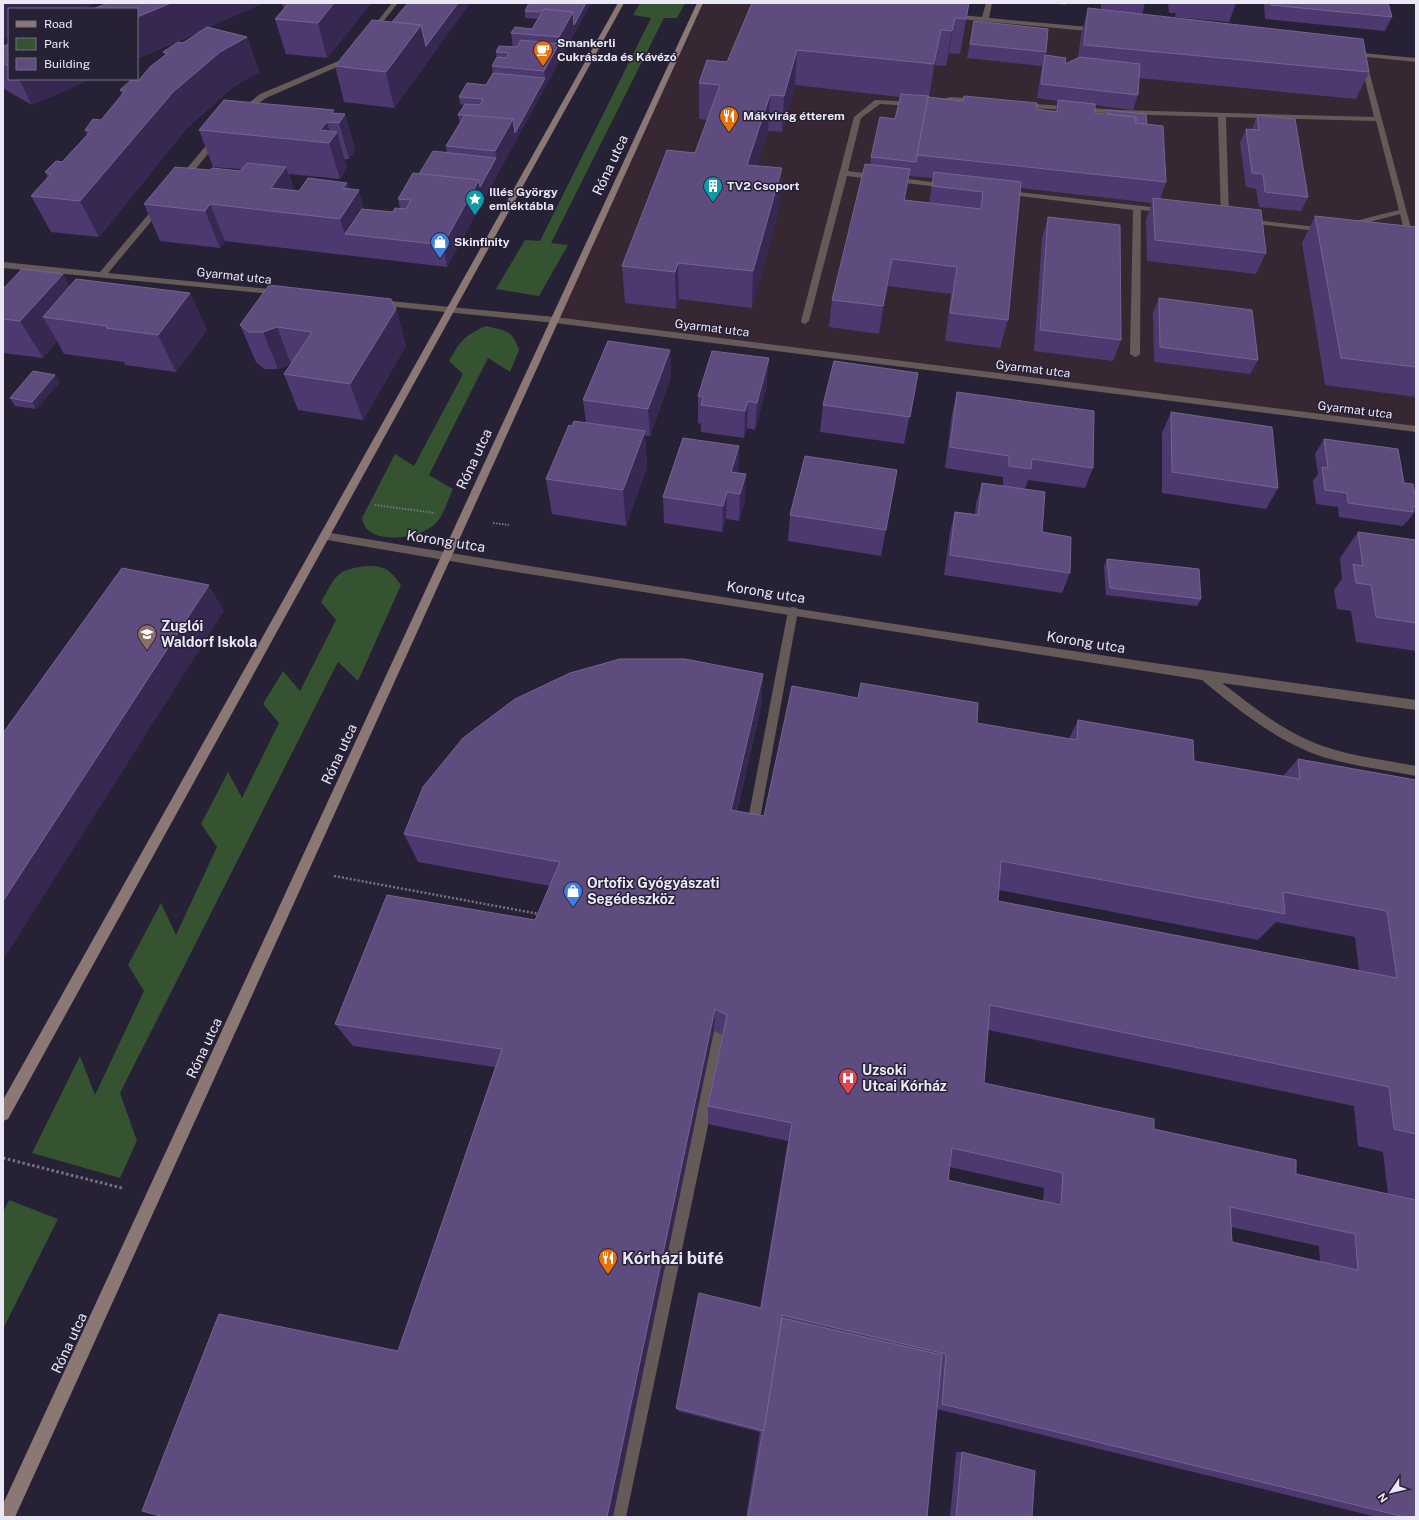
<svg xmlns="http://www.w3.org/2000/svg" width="1419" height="1520" viewBox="0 0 1419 1520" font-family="'Public Sans',sans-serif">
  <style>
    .commercial { fill: #362732 }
    .green { fill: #355231 }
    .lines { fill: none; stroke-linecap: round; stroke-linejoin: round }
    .path-far2 { stroke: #777384; stroke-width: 2; stroke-dasharray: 1.5 1.5; stroke-linecap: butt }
    .path-far1 { stroke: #777384; stroke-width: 2.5; stroke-dasharray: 2 2; stroke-linecap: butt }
    .path { stroke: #777384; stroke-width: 3; stroke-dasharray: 2.5 2.5; stroke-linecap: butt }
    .lane { fill: #665a58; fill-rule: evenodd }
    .street { fill: #665a58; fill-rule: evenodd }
    .secondary { fill: #8b7774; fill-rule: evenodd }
    .wall { fill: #4d3970; fill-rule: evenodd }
    .shaded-wall { fill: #372852 }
    .building { fill: #5e4c7e; stroke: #746491; fill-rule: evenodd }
    .labels { text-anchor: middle; stroke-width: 3; stroke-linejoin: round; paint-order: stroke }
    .far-poi-label { font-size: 12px; font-weight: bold; fill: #ebe8f5; stroke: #272135; text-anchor: start }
    .far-street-label { font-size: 12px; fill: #ebe8f5; stroke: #272135 }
    .street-label { font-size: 14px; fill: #ebe8f5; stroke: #272135 }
    .poi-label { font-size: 14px; font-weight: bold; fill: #ebe8f5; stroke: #272135; text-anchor: start }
    .near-poi-label { font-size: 17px; font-weight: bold; fill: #ebe8f5; stroke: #272135; text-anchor: start }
  </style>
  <rect width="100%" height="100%" fill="#272135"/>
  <path class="commercial" d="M700,3H816L1416,60V429L555,320Z"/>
  <g class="green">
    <path d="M640,3H685L677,18H664L551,243L568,245L539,296L496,289L525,240L540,241L651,18L633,15Z"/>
    <path d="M486,326C505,331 512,329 519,350L510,372L488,358L429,475L453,489C448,499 444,515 436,523C423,537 384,543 369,531C365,528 363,523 362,518L395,454L414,466L463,374L449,361C461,340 464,336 486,326Z"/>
    <path d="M366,566C385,565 390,570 401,585L358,681L338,662L120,1093L137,1141L120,1178L32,1153L80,1056L95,1095L144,991L128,965L161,903L176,935L217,847L201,824L228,772L242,798L279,723L263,704L283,671L300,691L336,620L321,602C336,577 334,570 366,566Z"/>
    <path d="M9,1200L58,1219L3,1329V1212Z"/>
  </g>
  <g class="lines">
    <g class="path-far2">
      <path d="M375,505L435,513"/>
      <path d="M493,523L509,525"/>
    </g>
    <path class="path-far1" d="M334,876L539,914"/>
    <path class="path" d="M3,1158L122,1188"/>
    <g class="lane">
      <path d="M1363,58L1366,60L1414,239H1416V243H1408L1407,241L1400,214L1350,227L1346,225L1347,223L1399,210L1376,121L1226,117L1229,218L1225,220L1221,218L1218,117L1119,114L1021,107L1017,105L1021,103L1119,110L1374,117L1360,60Z"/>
      <path d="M950,97L979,99L983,101L979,103L950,101L934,106L930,104Z"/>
      <path d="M875,100L914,102L918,104L914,106L880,104L861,118L848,171L947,184L951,186L947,188L847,176L809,321L805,324L802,323L801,321L854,117Z"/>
      <path d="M1000,190L1169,209L1170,211L1166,213L1141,210L1140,354L1138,356L1135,357L1130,354L1133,210L1003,194H1000Z"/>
      <path d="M1245,219L1325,228L1329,230L1325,232L1248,223L1244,221Z"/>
      <path d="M793,607L797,608L798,611L758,830L756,834L752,835L748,834L746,830L788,611L789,608Z"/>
      <path d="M722,1011L727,1013L729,1018L724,1049L626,1517H608L710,1049L715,1018L717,1013Z"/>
    </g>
    <g class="street">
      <path d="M392,3H398L373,34H369V32Z"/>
      <path d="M986,3H992L989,18L1099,28L1102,30L1099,32L950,18L947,16L950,14L982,17Z"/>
      <path d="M1350,52L1416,58V62L1348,55L1347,54Z"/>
      <path d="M348,57L351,59L350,60L337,67L266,98L243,115H240L236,113L260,94Z"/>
      <path d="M214,136H217L221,138L184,183H178V179Z"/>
      <path d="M157,204H160L164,206L108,273L279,290L283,293L282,295L3,268V262L100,272Z"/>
      <path d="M379,300L555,317L1416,426V432L555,323L376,305L375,303L376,301Z"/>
      <path d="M325,532C688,593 1052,650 1416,700V710L1222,683C1254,707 1287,735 1326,747C1355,757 1386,760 1416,766V776C1385,770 1353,766 1323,757C1278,742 1238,710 1202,680L503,570L321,539L320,536L321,533Z"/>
    </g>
    <g class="secondary">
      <path d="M618,3H624L8,1119L3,1121V1100Z"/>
      <path d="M697,3H703L15,1517H3V1504Z"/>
    </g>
  </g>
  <g class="wall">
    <path d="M263,3L209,27L247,37L259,72L233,87L187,128L99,237L51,232L31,196L48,178L45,172L62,162L87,135L85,130L101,120L122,94L120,90L138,81L165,55L163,52L183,43L201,31L137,59V9Z"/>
    <path d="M282,3H371L327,58L286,54L275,19L284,9Z"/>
    <path d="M408,3H470L394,108L344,102L335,66L392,22Z"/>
    <path d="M529,3H591L447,267L225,241L220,248L160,241L144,204L210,170L240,171L241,169L213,167L199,130L335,113L345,114L355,150L349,159H344L347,168L340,179L289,174L294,191H299L347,183L349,189L364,209L393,212L400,209L398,199L419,174L447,153L446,146L460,122L458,115L464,105L460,104L459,97L486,85L493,73L492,66L497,58L496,52L513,47L511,33L532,29L538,19L525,18V11Z"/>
    <path d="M969,3L960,54L949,53L946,66L935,65L929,97L1055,111L1058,101L1037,98L1042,66L967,58L974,21L1046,52L1045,56L1065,64L1078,58L1081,35L1088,8L1101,10V3H1100H1145L1142,15L1369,72L1356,99L1139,78L1138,95L1133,110L1095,105V113L1107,114L1108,110L1147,124L1166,182L1160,199L1266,253L1256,274L1147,261L1146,220L1152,203L1020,188L1008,320L1000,348L945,341L951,294L888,286L879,334L829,327L832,300L870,164L871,157L895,119L900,97L795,85L782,132L768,131L757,166L780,205L752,308L679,299L676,309L625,303L622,266L695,153L707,120L699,119V83L727,62ZM909,176L933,178L929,203L905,200Z"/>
    <path d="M1049,3H1066V5Z"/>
    <path d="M1168,3H1236L1229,22L1175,17L1176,13H1169Z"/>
    <path d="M1264,3H1388L1392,17L1385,31L1265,19Z"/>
    <path d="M9,44V79H91L32,105L4,89L3,88V46Z"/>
    <path d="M1257,115L1308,197L1301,211L1259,207L1256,189L1246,187L1240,143L1246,129H1252Z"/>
    <path d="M1315,216L1416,227V397L1325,385L1302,243Z"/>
    <path d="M1048,217L1121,340L1113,361L1034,351L1042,238Z"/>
    <path d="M63,274L69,287L190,293L207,330L176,372L125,365L124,362L64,354L57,341L43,358L3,353V287H5Z"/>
    <path d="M1159,298L1258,360L1250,374L1154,362L1153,313Z"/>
    <path d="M396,309L406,346L363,420L298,410L284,374L291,364L278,369H264L256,362L240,325Z"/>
    <path d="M670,350L671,377L650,436H645L647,467L626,526L552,514L546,479L572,426L586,423L583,400Z"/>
    <path d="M918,373L904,444L820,432L823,405Z"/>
    <path d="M60,382L36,409L15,406L10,398Z"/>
    <path d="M767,385L755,430L747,428L744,438L701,432V424L698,423V396Z"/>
    <path d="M957,392L1093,468L1085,488L1028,480L1025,489L1042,532L1070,573L1062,593L944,575L950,532L955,512L975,514L976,504L982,483L1003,486V477L945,468L952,414Z"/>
    <path d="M1171,412L1278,488L1266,509L1162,493V433Z"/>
    <path d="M1324,439L1404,483L1416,500V510L1407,522H1406L1403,526L1339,517L1338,507L1316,504L1313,481L1318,474L1315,454Z"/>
    <path d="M739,446L738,473L745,500L739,521L726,519L722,532L664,523L663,497Z"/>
    <path d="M897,470L881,556L788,541L790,515Z"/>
    <path d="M1358,532L1416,540V651L1356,642L1351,611L1337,609L1334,590L1342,579L1340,558Z"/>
    <path d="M1107,559L1201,599L1197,606L1106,595L1104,566Z"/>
    <path d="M763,674L761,706L737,811L764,816L858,698L861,683L977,723L1069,739L1078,720L1194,761L1283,776L1298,759L1416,780V1517H1377L937,1409L927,1517H746L760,1432L678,1411L676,1408L760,1308L788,1141L708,1124V1106L722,1035L714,1031L398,1351L495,1067L353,1046L335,1024L535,920L550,886L418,862L404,834ZM999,890L1258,940L1276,922L1355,937L1359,971L998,901ZM988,1030L1354,1106L1358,1146L1383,1152L1388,1194L1296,1174L1154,1129L984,1083ZM950,1167L1044,1188L1043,1201L948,1180ZM1231,1227L1319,1246L1320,1262L1232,1242Z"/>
    <path d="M956,1452H962L1032,1517H950Z"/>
  </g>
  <g class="shaded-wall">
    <path d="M3,3H97L82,9H9V38L3,40Z"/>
    <path d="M171,3H263L137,59V17Z"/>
    <path d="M334,3H371L327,58L318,23Z"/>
    <path d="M458,3H470L394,108L386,72L421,25Z"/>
    <path d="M586,3H591L499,172L495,151L513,119L545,78L544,71L559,44V37L573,12Z"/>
    <path d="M955,18L949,53L946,66L952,31Z"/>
    <path d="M941,30L929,100L934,64Z"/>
    <path d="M247,37L259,72L233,87L187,128L99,237L80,201L173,92L220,52Z"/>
    <path d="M797,50L795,85L782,132L784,96Z"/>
    <path d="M19,79H91L32,105Z"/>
    <path d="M770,95L768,131L746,202L747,165Z"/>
    <path d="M345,114L355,150L349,159L339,123Z"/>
    <path d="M327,122L332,139L337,132L347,168L340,179L329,143L320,130Z"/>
    <path d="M496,158L499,172L447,267L443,245L479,180Z"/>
    <path d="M286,167L298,203L271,188Z"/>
    <path d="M782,168L780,205L752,308L753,271Z"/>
    <path d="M910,169L906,196L900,227L904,200Z"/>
    <path d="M347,183L352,200L359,190L369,227L345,234L340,219L343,188Z"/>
    <path d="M210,204L225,241L220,248L205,211Z"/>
    <path d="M892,259L888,286L879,334L883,306Z"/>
    <path d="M678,263L679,299L676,309L675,272Z"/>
    <path d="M63,274L83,311L43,317L57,341L43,358L20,321Z"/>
    <path d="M190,293L207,330L176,372L158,335Z"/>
    <path d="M396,309L406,346L363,420L350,384Z"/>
    <path d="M277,327L291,364L278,369L263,332Z"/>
    <path d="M670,350L671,377L650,436L648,409Z"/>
    <path d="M769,358L767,385L755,430L757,403Z"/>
    <path d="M55,375L60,382L36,409L32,402Z"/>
    <path d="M748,401L747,428L744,438L745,411Z"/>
    <path d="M645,431L647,467L626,526L623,490Z"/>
    <path d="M739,446L738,473L731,472Z"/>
    <path d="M746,474L745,500L739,521L740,494Z"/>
    <path d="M727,492L726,519L722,532L723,506Z"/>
    <path d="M209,585L224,611L3,960V901Z"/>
    <path d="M763,674L761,706L730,839L731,810Z"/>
    <path d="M715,1009L714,1031L613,1517H607Z"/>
  </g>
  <g class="building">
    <path d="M108,3H171L137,17V9H93Z"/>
    <path d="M285,3H334L318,23L275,19L289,3Z"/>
    <path d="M408,3H458L426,46L421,25L392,22Z"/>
    <path d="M529,3H586L574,25L573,12L544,9L543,10H542L540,12L525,11Z"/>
    <path d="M752,3H969L966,19L955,18L952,31L941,30L934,64L797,50L784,96L770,95L747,165L782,168L753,271L678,263L675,272L622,266L667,150L695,153L720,85L699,83L707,60L727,62Z"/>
    <path d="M1271,3H1388L1392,17L1271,5Z"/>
    <path d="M1088,8L1363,39L1369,72L1084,45Z"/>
    <path d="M544,9L573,12L559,37L511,33L515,27L532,29Z"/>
    <path d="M372,20L421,25L386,72L335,66Z"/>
    <path d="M974,21L1048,29L1046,52L970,44Z"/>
    <path d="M207,27L247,37L220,52L173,92L80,201L31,196L51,174L45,172L56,161L62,162L91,131L85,130L93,119L101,120L125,91L120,90L131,80L138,81L151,66L168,53L163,52L178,42L183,43Z"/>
    <path d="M521,40L559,44L544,71L492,66L497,57L506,58L509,53L496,52L499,46L517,47Z"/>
    <path d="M9,44V66L3,63V46Z"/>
    <path d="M1045,55L1066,58L1065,64L1080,57L1140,64L1138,95L1041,84Z"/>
    <path d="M493,73L545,78L515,133L513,119L465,115H458L465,104L480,105L483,99L459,97L467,83L486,85Z"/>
    <path d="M901,94L929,96L916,162L871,157L880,117L895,119Z"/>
    <path d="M964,96L1037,103L1036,109L1057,112L1058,100L1095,104V113L1136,117V123L1163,126L1166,182L917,155L928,97L963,101Z"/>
    <path d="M224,100L334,110L332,113L345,114L339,123L327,122L320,130L337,132L329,143L199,130Z"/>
    <path d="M1108,110L1146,114L1147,124L1136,123V117L1108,114Z"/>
    <path d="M465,115L513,119L495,151L446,146Z"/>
    <path d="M1257,115L1295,119L1308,197L1265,192L1263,174L1252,173L1246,129L1259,130Z"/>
    <path d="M433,151L496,158L480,187L479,180L419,174Z"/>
    <path d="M247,163L286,167L271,188L299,191L308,178L347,183L343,188L359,190L340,219L210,204L205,211L144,204L175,167L210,170L212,168L240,171Z"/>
    <path d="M865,164L910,169L904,200L981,209L983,192L932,186L934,172L1021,182L1008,320L950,313L957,267L892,259L883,306L832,300Z"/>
    <path d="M413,173L479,180L443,245L345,234L362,209L393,212L395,208L406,209L411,200L398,199Z"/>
    <path d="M1153,198L1261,210L1266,253L1155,240Z"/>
    <path d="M1315,216L1416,227V367L1341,358Z"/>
    <path d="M1048,217L1120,225L1121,340L1040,330Z"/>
    <path d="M22,269L63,274L20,321L3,319V289Z"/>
    <path d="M76,279L190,293L158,335L106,328L107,326L43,317Z"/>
    <path d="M269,285L391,299L396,309L350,384L284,374L312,332L277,327L263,332H249L240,325Z"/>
    <path d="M1159,298L1252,310L1258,360L1160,347Z"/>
    <path d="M608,341L670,350L648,409L583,400Z"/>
    <path d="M712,351L769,358L757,403L748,401L745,411L701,405L703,397L698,396Z"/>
    <path d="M834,361L918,373L910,417L823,405Z"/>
    <path d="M33,371L55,375L32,402L10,398Z"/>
    <path d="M957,392L1094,411L1093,468L1032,459L1031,469L1009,466V456L950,447Z"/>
    <path d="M1171,412L1272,427L1278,488L1172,472Z"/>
    <path d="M574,421L645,431L623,490L546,479L569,425L572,426Z"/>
    <path d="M683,438L739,446L731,472L746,474L740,494L727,492L723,506L663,497Z"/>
    <path d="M1324,439L1398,449L1404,483L1413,484L1416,500V507H1412L1413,512L1348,503L1347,493L1325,490L1322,467L1328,468Z"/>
    <path d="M805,456L897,470L886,530L790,515Z"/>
    <path d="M982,483L1045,492L1042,532L1071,537L1070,573L950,555L955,512L978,515Z"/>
    <path d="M1358,532L1416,540V623L1376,617L1371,585L1356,583L1353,564L1363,566Z"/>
    <path d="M1107,559L1199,569L1201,599L1110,588Z"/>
    <path d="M122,568L209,585L3,901V733Z"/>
    <path d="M620,659H685L763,674L731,810L764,816L792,686L858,698L861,683L978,703L977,723L1077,740L1078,720L1193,740L1194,761L1300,779L1298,759L1416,780V1134L1394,1129L1389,1087L990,1005L984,1083L1154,1119V1129L1296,1160V1174L1416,1200V1517H1405L942,1404L946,1354L782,1315L764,1431L676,1408L699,1293L761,1308L792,1123L708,1106L727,1015L715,1009L607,1517H164L142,1511L219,1314L398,1351L502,1049L335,1024L387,895L535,920L560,862L404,834L423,787L463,738L515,699L570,673ZM1001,861L1285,914L1283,892L1387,911L1397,978L998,901ZM952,1148L1063,1173L1061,1205L948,1180ZM1230,1207L1355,1234L1358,1270L1232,1242Z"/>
    <path d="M782,1318L942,1355L927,1517H748L763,1430L764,1431Z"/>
    <path d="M962,1452L1035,1471L1032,1517H956Z"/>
  </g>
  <defs>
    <symbol id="cafe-pin" viewBox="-11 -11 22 30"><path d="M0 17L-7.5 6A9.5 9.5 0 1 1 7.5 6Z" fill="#e8710a" stroke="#272135"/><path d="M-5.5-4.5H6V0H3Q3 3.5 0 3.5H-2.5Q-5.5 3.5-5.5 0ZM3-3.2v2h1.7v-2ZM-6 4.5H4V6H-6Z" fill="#fff"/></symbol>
    <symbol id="restaurant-pin" viewBox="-11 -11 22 30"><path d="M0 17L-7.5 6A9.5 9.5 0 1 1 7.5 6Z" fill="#e8710a" stroke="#272135"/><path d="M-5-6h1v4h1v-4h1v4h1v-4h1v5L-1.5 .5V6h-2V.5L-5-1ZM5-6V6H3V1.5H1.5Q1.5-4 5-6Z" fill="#fff"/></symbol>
    <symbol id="building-pin" viewBox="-11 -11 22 30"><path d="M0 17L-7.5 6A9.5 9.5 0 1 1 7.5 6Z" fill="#0f9aa8" stroke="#272135"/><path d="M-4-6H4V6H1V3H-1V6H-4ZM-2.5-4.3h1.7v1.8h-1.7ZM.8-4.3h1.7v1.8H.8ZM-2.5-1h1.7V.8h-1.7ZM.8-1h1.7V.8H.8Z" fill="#fff"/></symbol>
    <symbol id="sight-pin" viewBox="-11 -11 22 30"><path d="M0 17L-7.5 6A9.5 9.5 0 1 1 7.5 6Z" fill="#0f9aa8" stroke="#272135"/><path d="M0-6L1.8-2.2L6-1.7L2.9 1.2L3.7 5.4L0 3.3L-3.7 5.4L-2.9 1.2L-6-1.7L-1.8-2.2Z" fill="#fff"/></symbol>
    <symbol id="shop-pin" viewBox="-11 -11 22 30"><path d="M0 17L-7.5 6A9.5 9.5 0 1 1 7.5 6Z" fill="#3f7fe0" stroke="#272135"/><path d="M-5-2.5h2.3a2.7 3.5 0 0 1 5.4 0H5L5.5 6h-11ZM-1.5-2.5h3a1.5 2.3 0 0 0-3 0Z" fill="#fff"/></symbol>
    <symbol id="school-pin" viewBox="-11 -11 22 30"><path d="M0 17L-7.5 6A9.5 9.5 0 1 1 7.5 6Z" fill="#8d6e63" stroke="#272135"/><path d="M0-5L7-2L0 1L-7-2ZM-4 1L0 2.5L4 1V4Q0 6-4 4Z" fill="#fff"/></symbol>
    <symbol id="hospital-pin" viewBox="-11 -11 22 30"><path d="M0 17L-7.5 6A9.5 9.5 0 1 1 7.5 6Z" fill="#e0444e" stroke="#272135"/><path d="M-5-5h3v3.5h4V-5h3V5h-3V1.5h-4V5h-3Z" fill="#fff"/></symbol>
  </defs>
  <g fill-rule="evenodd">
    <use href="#cafe-pin" x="532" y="39" width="22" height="30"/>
    <use href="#restaurant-pin" x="718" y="105" width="22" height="30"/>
    <use href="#building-pin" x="702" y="175" width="22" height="30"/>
    <use href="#sight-pin" x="464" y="188" width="22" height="30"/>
    <use href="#shop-pin" x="429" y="231" width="22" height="30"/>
    <use href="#school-pin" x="136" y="623" width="22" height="30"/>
    <use href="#shop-pin" x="562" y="880" width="22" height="30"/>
    <use href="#hospital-pin" x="837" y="1067" width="22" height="30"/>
    <use href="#restaurant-pin" x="597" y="1247" width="22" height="30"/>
  </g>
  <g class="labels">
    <g class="far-poi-label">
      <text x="557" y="47">Smankerli<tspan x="557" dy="14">Cukrászda és Kávézó</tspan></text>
      <text x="743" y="120">Mákvirág étterem</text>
      <text x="727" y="190">TV2 Csoport</text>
      <text x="489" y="196">Illés György<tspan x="489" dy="14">emléktábla</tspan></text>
      <text x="454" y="246">Skinfinity</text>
    </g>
    <g class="far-street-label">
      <text transform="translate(234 276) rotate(6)" y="4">Gyarmat utca</text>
      <text transform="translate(712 328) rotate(7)" y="4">Gyarmat utca</text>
      <text transform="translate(1033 369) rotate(7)" y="4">Gyarmat utca</text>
      <text transform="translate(1355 410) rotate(7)" y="4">Gyarmat utca</text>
    </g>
    <g class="street-label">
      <text transform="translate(610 165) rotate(-65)" y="5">Róna utca</text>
      <text transform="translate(474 459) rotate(-65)" y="5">Róna utca</text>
      <text transform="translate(446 541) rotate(9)" y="5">Korong utca</text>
      <text transform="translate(766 592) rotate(9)" y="5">Korong utca</text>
      <text transform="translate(1086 642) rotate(9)" y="5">Korong utca</text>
      <text transform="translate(339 754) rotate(-65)" y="5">Róna utca</text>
      <text transform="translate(204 1048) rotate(-65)" y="5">Róna utca</text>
      <text transform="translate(69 1343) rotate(-65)" y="5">Róna utca</text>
    </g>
    <g class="poi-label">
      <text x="161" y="631">Zuglói<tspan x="161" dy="16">Waldorf Iskola</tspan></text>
      <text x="587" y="888">Ortofix Gyógyászati<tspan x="587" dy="16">Segédeszköz</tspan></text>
      <text x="862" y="1075">Uzsoki<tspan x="862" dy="16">Utcai Kórház</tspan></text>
    </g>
    <g class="near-poi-label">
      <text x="622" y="1264">Kórházi büfé</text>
    </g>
  </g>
  <rect width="1419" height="1520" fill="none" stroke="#ebe8f5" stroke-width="8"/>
  <rect x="8" y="8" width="130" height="72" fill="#272135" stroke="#757182"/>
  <rect x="16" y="21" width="20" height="6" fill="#8b7774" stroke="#757182"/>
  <text x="44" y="28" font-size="12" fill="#ebe8f5">Road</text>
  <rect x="16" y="38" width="20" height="12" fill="#355231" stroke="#757182"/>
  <text x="44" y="48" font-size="12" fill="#ebe8f5">Park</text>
  <rect x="16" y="58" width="20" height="12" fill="#5e4c7e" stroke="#757182"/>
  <text x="44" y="68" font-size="12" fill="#ebe8f5">Building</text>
  <g transform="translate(1391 1492) rotate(235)" stroke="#272135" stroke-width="3" paint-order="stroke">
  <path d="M0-3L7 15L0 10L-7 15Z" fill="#ebe8f5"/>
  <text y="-6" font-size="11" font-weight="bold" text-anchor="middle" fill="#ebe8f5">N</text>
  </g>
</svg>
